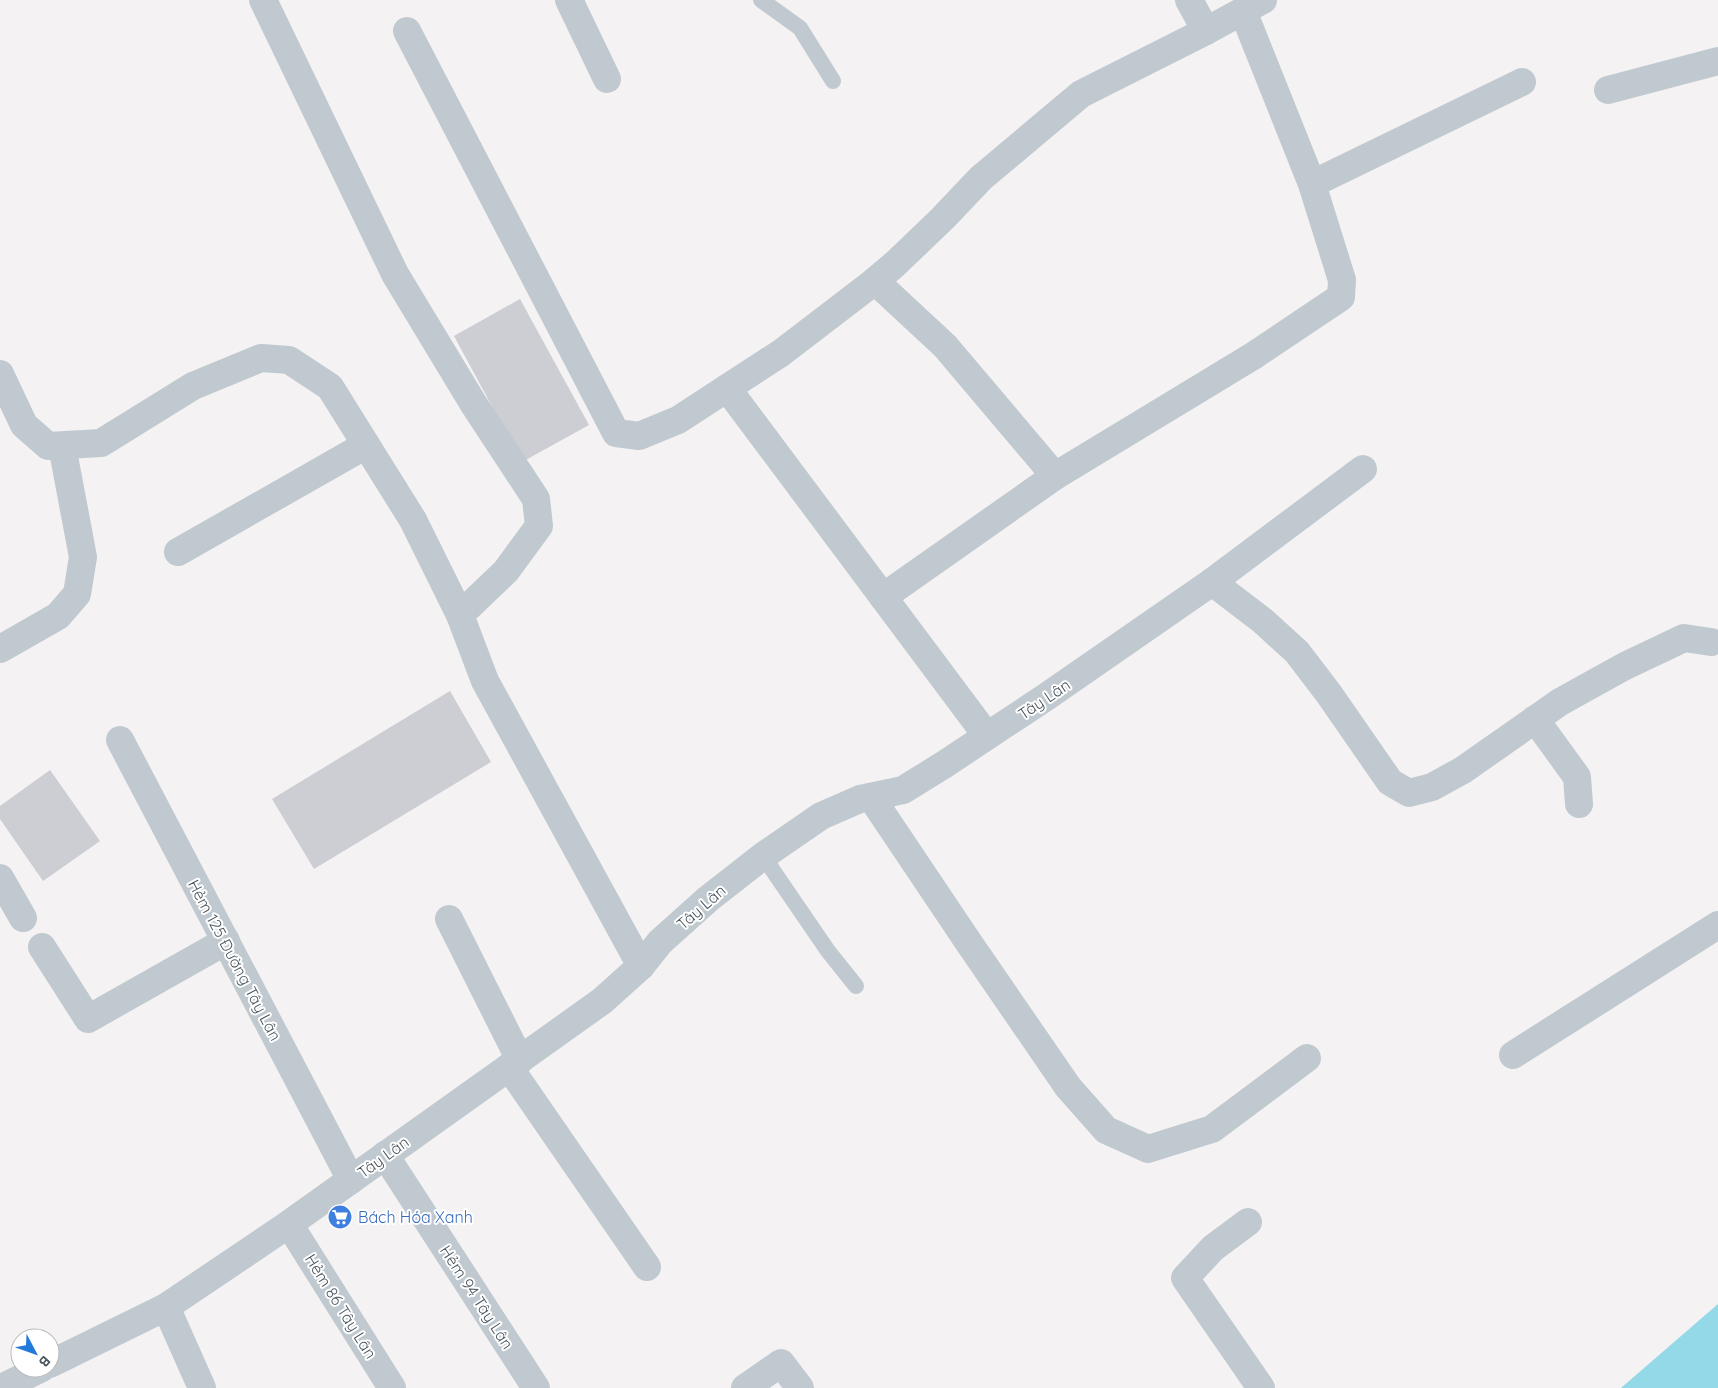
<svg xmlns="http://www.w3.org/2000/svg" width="1718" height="1388" viewBox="0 0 1718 1388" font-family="Quicksand,sans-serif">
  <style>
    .water { fill: #93d9e8 }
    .building { fill: #ccced3 }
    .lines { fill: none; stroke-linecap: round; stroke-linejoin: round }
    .lane { stroke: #c0c9cf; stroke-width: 16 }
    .street { stroke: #c0c9cf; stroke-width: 28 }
    .labels { text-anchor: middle; stroke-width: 4; stroke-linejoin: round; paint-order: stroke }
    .street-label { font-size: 16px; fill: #4a555e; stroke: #fff }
    .shop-label { font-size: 16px; fill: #366cbe; stroke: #fff; text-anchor: start }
  </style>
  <rect width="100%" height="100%" fill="#f4f2f2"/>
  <path class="water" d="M1718,1304V1388H1621Z"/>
  <g class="building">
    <path d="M520,299L589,425L522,462L454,336Z"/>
    <path d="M450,691L491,762L314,869L272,799Z"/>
    <path d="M50,770L100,841L43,881L0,819V806Z"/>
  </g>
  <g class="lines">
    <g class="lane">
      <path d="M761,0L800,28L833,81"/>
      <path d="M763,856L828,951L856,986"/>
    </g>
    <g class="street">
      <path d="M263,0L395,274L473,403L536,499L539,526L506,571L460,615L485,681L641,966"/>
      <path d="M569,0L607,79"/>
      <path d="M1189,0L1206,31"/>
      <path d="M407,31L616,433L639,436L678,420L781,353L875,281L945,346L1055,476L1253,356L1341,297L1342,280L1312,184L1243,11"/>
      <path d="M1608,90L1718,61"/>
      <path d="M1312,184L1522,82"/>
      <path d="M875,281L895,264L943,218L981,178L1081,94L1206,31L1263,0"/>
      <path d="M0,374L24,425L48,446L101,443L193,386L261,358L289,360L330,387L413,520L460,615"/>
      <path d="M727,388L987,736"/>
      <path d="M178,552L366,445"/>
      <path d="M1212,582L1263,621L1297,652L1329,694L1390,782L1409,793L1432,787L1463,770L1560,702L1625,666L1684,638L1711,642"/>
      <path d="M883,597L1055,476"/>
      <path d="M0,649L58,616L77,594L83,557L62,446"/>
      <path d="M1535,719L1577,777L1579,804"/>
      <path d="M120,740L351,1180"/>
      <path d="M871,797L969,943L1068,1087L1106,1130L1148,1149L1212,1129L1307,1058"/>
      <path d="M0,878L23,918"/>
      <path d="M449,919L520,1060"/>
      <path d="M42,947L88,1019L226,941"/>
      <path d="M1513,1055L1718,925"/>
      <path d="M509,1067L647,1267"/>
      <path d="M385,1155L536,1388"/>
      <path d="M1248,1222L1213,1248L1185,1278L1261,1388"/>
      <path d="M289,1224L392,1388"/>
      <path d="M166,1307L202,1388"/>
      <path d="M50,1364L166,1307L289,1224L602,1001L641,966L660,942L708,899L763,856L821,816L860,799L903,790L945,764L1046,697L1212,582L1363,469"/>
      <path d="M1,1388L42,1368"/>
      <path d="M745,1388L781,1363L800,1388"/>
    </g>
  </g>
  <defs>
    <symbol id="supermarket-disc" viewBox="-11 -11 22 22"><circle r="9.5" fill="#3f7fe0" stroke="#fff"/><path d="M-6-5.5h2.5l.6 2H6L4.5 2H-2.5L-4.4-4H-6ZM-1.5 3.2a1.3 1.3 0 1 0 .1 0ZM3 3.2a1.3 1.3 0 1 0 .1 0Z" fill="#fff"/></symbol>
  </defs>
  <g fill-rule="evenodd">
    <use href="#supermarket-disc" x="326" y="1203" width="28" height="28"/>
  </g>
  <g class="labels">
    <g class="street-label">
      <text transform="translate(1044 699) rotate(-34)" y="6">Tây Lân</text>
      <text transform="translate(701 907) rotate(-41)" y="6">Tây Lân</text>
      <text transform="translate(235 960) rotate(62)" y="6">Hẻm 125 Đường Tây Lân</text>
      <text transform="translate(383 1157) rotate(-36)" y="6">Tây Lân</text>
      <text transform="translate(477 1297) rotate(57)" y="6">Hẻm 94 Tây Lân</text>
      <text transform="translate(341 1306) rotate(58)" y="6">Hẻm 86 Tây Lân</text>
    </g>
    <g class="shop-label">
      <text x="358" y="1223">Bách Hóa Xanh</text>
    </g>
  </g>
  <g transform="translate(35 1353) rotate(131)"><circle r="24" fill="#ffffff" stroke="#b7bbbf"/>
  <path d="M0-4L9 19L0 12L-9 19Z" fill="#2379dc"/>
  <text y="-8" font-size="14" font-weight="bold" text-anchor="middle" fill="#4a555e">B</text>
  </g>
</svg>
